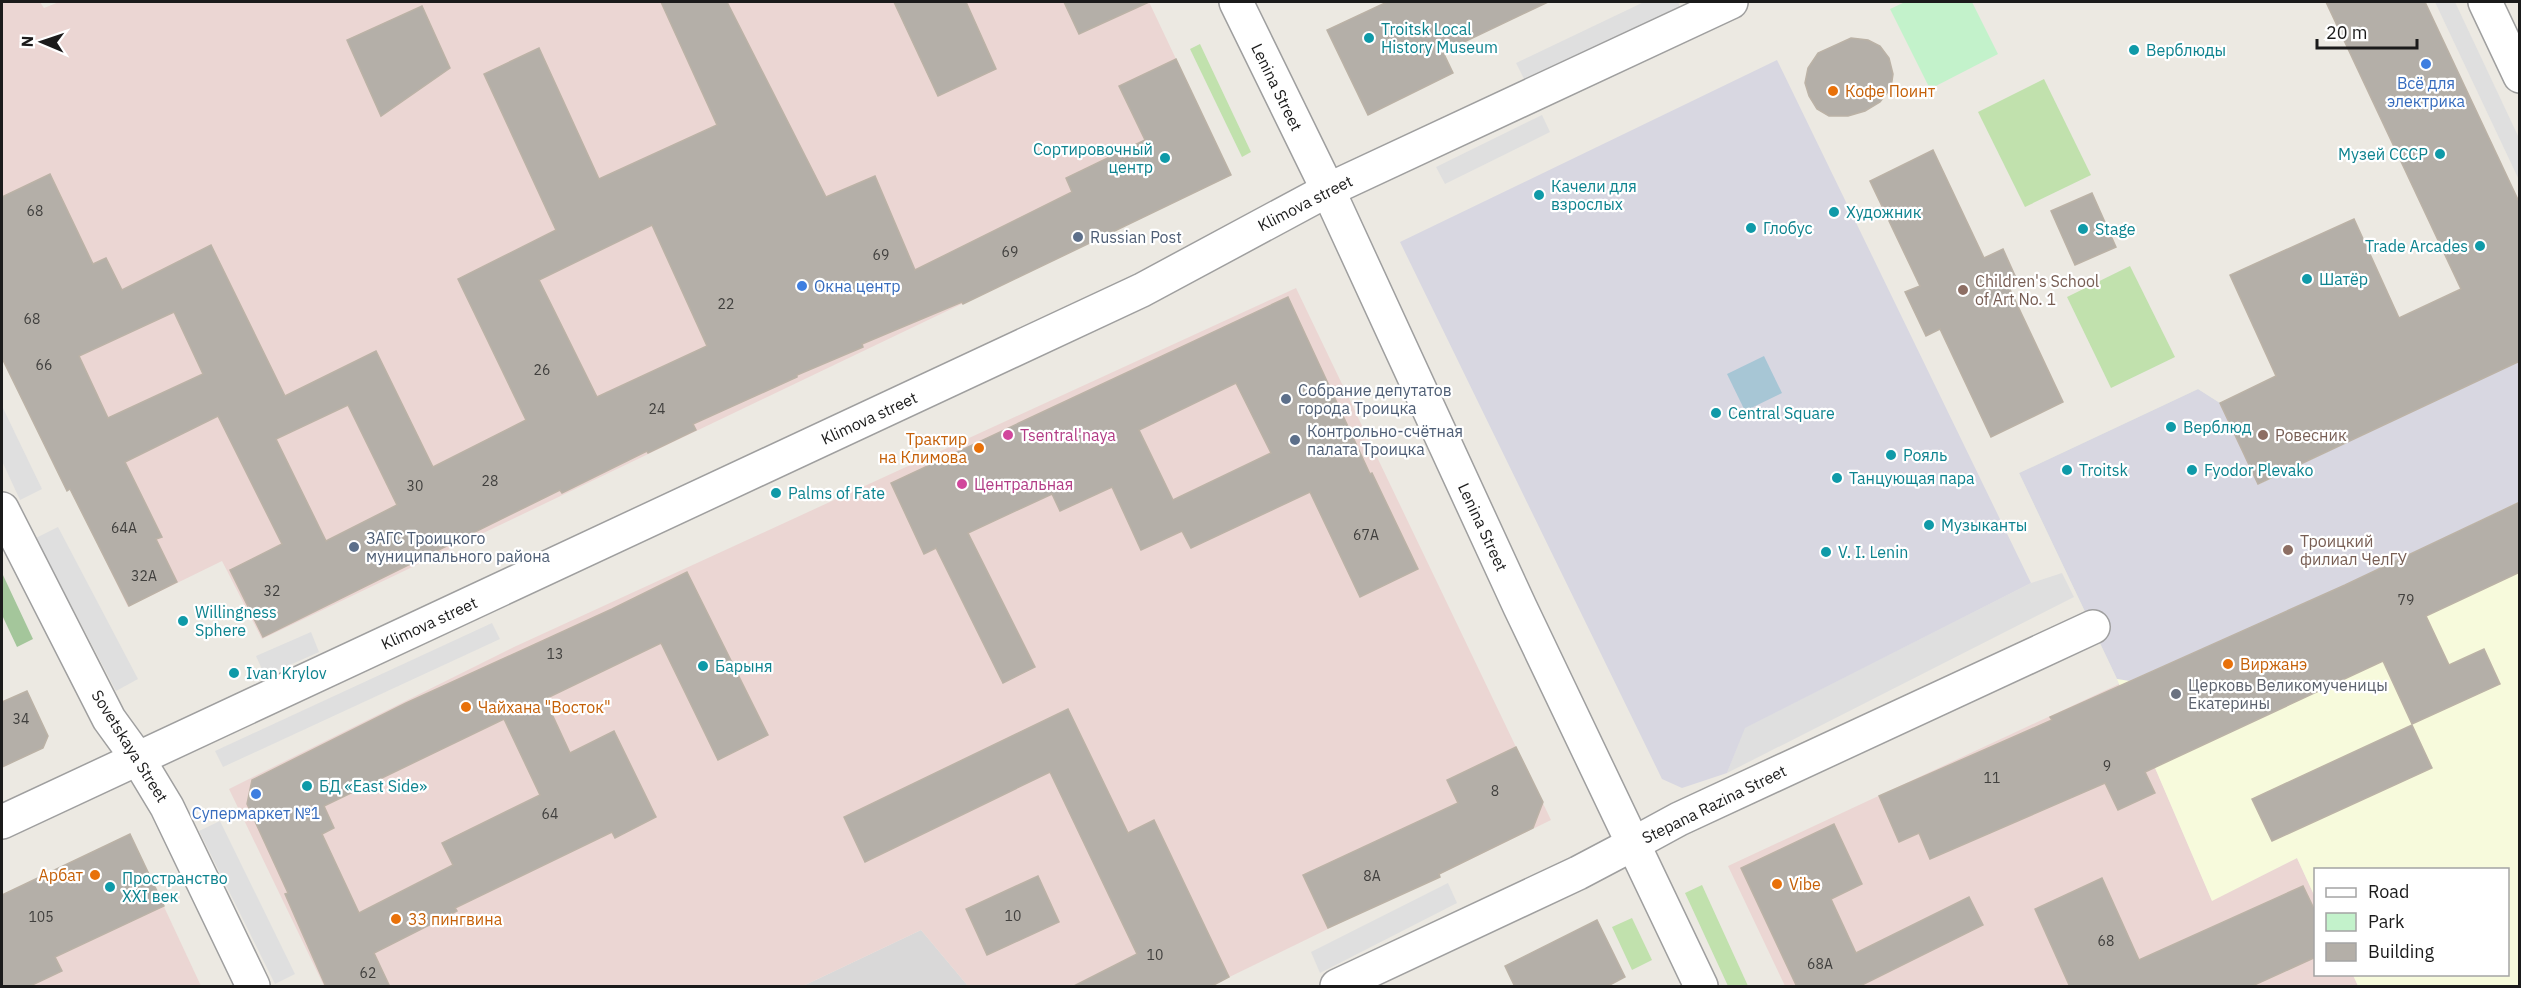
<svg xmlns="http://www.w3.org/2000/svg" width="2521" height="988" viewBox="0 0 2521 988" font-family="'IBM Plex Sans',sans-serif">
  <style>
    .residential { fill: #d9d8d8 }
    .commercial { fill: #ebd6d3 }
    .education { fill: #f7fadc }
    .grass { fill: #c1e1ad }
    .forest { fill: #a4c69b }
    .park { fill: #c3f2cb }
    .parking { fill: #dfdfdf }
    .plaza { fill: #d8d7e1 }
    .water { fill: #a7c6d5 }
    .building { fill: #b4afa8; stroke: #bbb2a6; stroke-width: 1.5; fill-rule: evenodd }
    .lines { fill: none; stroke-linecap: round; stroke-linejoin: round }
    .minor-casing { stroke: #9f9f9f; stroke-width: 36 }
    .tertiary-casing { stroke: #9f9f9f; stroke-width: 36 }
    .minor { stroke: #fff; stroke-width: 33 }
    .tertiary { stroke: #fff; stroke-width: 33 }
    .culture-dot { fill: #0f9aa8; stroke: #fff; stroke-width: 2 }
    .shop-dot { fill: #3f7fe0; stroke: #fff; stroke-width: 2 }
    .food-dot { fill: #e8710a; stroke: #fff; stroke-width: 2 }
    .service-dot { fill: #5c6f8a; stroke: #fff; stroke-width: 2 }
    .education-dot { fill: #8d6e63; stroke: #fff; stroke-width: 2 }
    .hotel-dot { fill: #d1479c; stroke: #fff; stroke-width: 2 }
    .worship-dot { fill: #6b7280; stroke: #fff; stroke-width: 2 }
    .labels { text-anchor: middle; stroke-width: 4.5; stroke-linejoin: round; paint-order: stroke }
    .number-label { font-size: 14px; fill: #41403e }
    .culture-label { font-size: 16px; fill: #0d838f; stroke: #fff; text-anchor: start }
    .shop-label { font-size: 16px; fill: #366cbe; stroke: #fff }
    .street-label { font-size: 16px; fill: #1b1b1b; stroke: #fff }
    .food-label { font-size: 16px; fill: #c56008; stroke: #fff; text-anchor: start }
    .service-label { font-size: 16px; fill: #4e5e75; stroke: #fff; text-anchor: start }
    .education-label { font-size: 16px; fill: #785e54; stroke: #fff; text-anchor: start }
    .hotel-label { font-size: 16px; fill: #b23c85; stroke: #fff; text-anchor: start }
    .worship-label { font-size: 16px; fill: #5b616d; stroke: #fff; text-anchor: start }
  </style>
  <rect width="100%" height="100%" fill="#ece9e2"/>
  <path class="residential" d="M921,930L968,986H803Z"/>
  <g class="commercial">
    <path d="M2,2H40L44,8L59,2H1149L1231,175L262,639L222,561L128,607L2,346Z"/>
    <path d="M1296,288L1551,820L1211,986H968L921,930L803,986H324L229,789L514,647Z"/>
    <path d="M2119,684L2212,900L2297,858L2315,897L2316,974L2353,975L2358,986H1785L1728,866Z"/>
    <path d="M130,834L201,986H2V895Z"/>
  </g>
  <path class="education" d="M2519,261V986H2358L2353,975L2508,974V870H2316L2315,897L2297,858L2212,901L2117,679L2019,473L2198,389L2220,403Z"/>
  <g class="grass">
    <path d="M1200,44L1251,152L1242,157L1190,49Z"/>
    <path d="M2044,79L2091,175L2025,207L1978,112Z"/>
    <path d="M2130,266L2175,357L2111,388L2067,297Z"/>
    <path d="M1702,885L1748,986H1728L1685,893Z"/>
    <path d="M1632,918L1652,960L1632,970L1612,927Z"/>
  </g>
  <path class="forest" d="M2,573L33,639L17,647L2,615Z"/>
  <path class="park" d="M1905,2H1972L1998,54L1930,89L1890,9Z"/>
  <g class="parking">
    <path d="M1644,2H1678L1680,7L1525,81L1516,63Z"/>
    <path d="M2435,2H2455L2519,138V180Z"/>
    <path d="M1542,115L1550,132L1445,184L1436,167Z"/>
    <path d="M2,406L42,489L20,500L2,461Z"/>
    <path d="M58,527L138,679L116,691L36,538Z"/>
    <path d="M2062,573L2074,597L1727,773L1744,728L2031,583Z"/>
    <path d="M492,623L500,639L223,767L215,751Z"/>
    <path d="M311,632L319,652L265,676L256,656Z"/>
    <path d="M220,821L295,974L275,984L199,831Z"/>
    <path d="M1448,883L1457,903L1320,973L1311,952Z"/>
  </g>
  <g class="plaza">
    <path d="M1777,60L2031,583L1745,728L1727,773L1682,788L1662,779L1400,242Z"/>
    <path d="M2519,361V502L2345,585L2130,681L2117,679L2019,473L2198,389L2220,403L2259,484Z"/>
  </g>
  <path class="water" d="M1764,356L1782,393L1745,411L1727,374Z"/>
  <g class="building">
    <path d="M661,2H727L826,197L875,176L915,270L1072,192L1066,178L1145,140L1119,86L1176,59L1231,175L963,304L962,302L862,344L863,347L797,375V377L693,424L696,430L648,453L647,451L562,493L560,490L263,637L230,570L282,544L218,416L125,462L162,537L156,539L177,582L129,606L70,489L67,491L2,358V197L50,174L93,264L106,258L122,290L211,245L285,396L376,351L433,467L526,420L458,279L556,230L484,74L539,48L599,179L717,125ZM652,225L707,346L597,397L539,280ZM174,312L203,374L108,418L79,356ZM348,405L397,505L326,541L276,439Z"/>
    <path d="M894,2H966L996,69L938,96Z"/>
    <path d="M1064,2H1149L1079,34Z"/>
    <path d="M1387,2H1548L1443,52L1453,73L1368,115L1327,30Z"/>
    <path d="M2326,2H2425L2520,204V361L2258,484L2220,403L2276,376L2230,275L2354,219L2399,318L2461,289Z"/>
    <path d="M422,6L450,68L381,116L347,40Z"/>
    <path d="M1851,38L1868,40L1880,46L1889,58L1893,74L1891,88L1880,102L1865,111L1848,116H1829L1817,109L1809,96L1805,83L1808,68L1818,53Z"/>
    <path d="M1933,150L1984,258L2003,249L2016,278L2007,283L2063,402L1991,437L1940,329L1926,336L1905,292L1920,286L1870,181Z"/>
    <path d="M2092,193L2116,247L2075,265L2051,211Z"/>
    <path d="M1288,297L1370,474L1372,473L1418,569L1360,597L1310,492L1191,548L1182,531L1141,550L1112,487L1060,511L1052,494L968,533L1035,667L1003,683L936,548L924,554L891,483ZM1236,383L1271,453L1173,500L1139,430Z"/>
    <path d="M2520,502V572L2426,616L2449,665L2484,649L2500,684L2412,724L2383,661L2145,772L2155,793L2118,810L2105,783L1930,859L1919,833L1899,842L1879,796L2052,720L2050,717L2345,585Z"/>
    <path d="M687,572L768,735L718,760L661,643L545,699L570,753L614,731L656,817L615,838L612,832L455,908L457,911L374,953L390,987H326L285,894L288,893L247,804L252,780L406,703L612,609ZM504,719L540,795L442,843L453,865L359,913L322,834L334,828L324,806Z"/>
    <path d="M27,691L48,736L43,748L2,767V702Z"/>
    <path d="M1068,709L1128,833L1154,820L1229,977L1210,987H1072L1137,954L1050,772L865,862L844,817Z"/>
    <path d="M2412,725L2432,768L2272,841L2252,799Z"/>
    <path d="M1516,747L1543,802L1533,828L1439,874L1440,877L1328,928L1303,875L1458,803L1447,780Z"/>
    <path d="M1834,824L1862,884L1831,899L1856,953L1969,897L1983,925L1858,987H1797L1741,868Z"/>
    <path d="M130,834L164,906L55,957L62,971L28,987H2V895Z"/>
    <path d="M1038,876L1059,922L987,955L966,909Z"/>
    <path d="M2102,878L2139,960L2303,886L2316,913V957L2250,987H2070L2035,909Z"/>
    <path d="M1597,920L1625,977L1606,987H1515L1505,966Z"/>
  </g>
  <g class="lines">
    <defs>
      <g id="minor">
        <path d="M2485,2L2520,76"/>
        <path d="M2,822L1142,290L1328,190L1731,2"/>
        <path d="M1633,844L1679,819L2093,627"/>
      </g>
      <g id="tertiary">
        <path d="M1236,2L1328,190L1520,607L1701,986"/>
        <path d="M2,509L109,719L138,759L167,807L253,986"/>
        <path d="M1337,986L1578,873L1633,844"/>
      </g>
    </defs>
    <use href="#minor" class="minor-casing"/>
    <use href="#tertiary" class="tertiary-casing"/>
    <use href="#minor" class="minor"/>
    <use href="#tertiary" class="tertiary"/>
  </g>
  <g class="culture-dot">
    <circle cx="1369" cy="38" r="6"/>
    <circle cx="2134" cy="50" r="6"/>
    <circle cx="2440" cy="154" r="6"/>
    <circle cx="1165" cy="158" r="6"/>
    <circle cx="1539" cy="195" r="6"/>
    <circle cx="1834" cy="212" r="6"/>
    <circle cx="1751" cy="228" r="6"/>
    <circle cx="2083" cy="229" r="6"/>
    <circle cx="2480" cy="246" r="6"/>
    <circle cx="2307" cy="279" r="6"/>
    <circle cx="1716" cy="413" r="6"/>
    <circle cx="2171" cy="427" r="6"/>
    <circle cx="1891" cy="455" r="6"/>
    <circle cx="2067" cy="470" r="6"/>
    <circle cx="2192" cy="470" r="6"/>
    <circle cx="1837" cy="478" r="6"/>
    <circle cx="776" cy="493" r="6"/>
    <circle cx="1929" cy="525" r="6"/>
    <circle cx="1826" cy="552" r="6"/>
    <circle cx="183" cy="621" r="6"/>
    <circle cx="703" cy="666" r="6"/>
    <circle cx="234" cy="673" r="6"/>
    <circle cx="307" cy="786" r="6"/>
    <circle cx="110" cy="887" r="6"/>
  </g>
  <g class="shop-dot">
    <circle cx="2426" cy="64" r="6"/>
    <circle cx="802" cy="286" r="6"/>
    <circle cx="256" cy="794" r="6"/>
  </g>
  <g class="food-dot">
    <circle cx="1833" cy="91" r="6"/>
    <circle cx="979" cy="448" r="6"/>
    <circle cx="2228" cy="664" r="6"/>
    <circle cx="466" cy="707" r="6"/>
    <circle cx="95" cy="875" r="6"/>
    <circle cx="1777" cy="884" r="6"/>
    <circle cx="396" cy="919" r="6"/>
  </g>
  <g class="service-dot">
    <circle cx="1078" cy="237" r="6"/>
    <circle cx="1286" cy="399" r="6"/>
    <circle cx="1295" cy="440" r="6"/>
    <circle cx="354" cy="547" r="6"/>
  </g>
  <g class="education-dot">
    <circle cx="1963" cy="290" r="6"/>
    <circle cx="2263" cy="435" r="6"/>
    <circle cx="2288" cy="550" r="6"/>
  </g>
  <g class="hotel-dot">
    <circle cx="1008" cy="435" r="6"/>
    <circle cx="962" cy="484" r="6"/>
  </g>
  <circle class="worship-dot" cx="2176" cy="694" r="6"/>
  <g class="labels">
    <g class="number-label">
      <text x="35" y="216">68</text>
      <text x="1010" y="257">69</text>
      <text x="881" y="260">69</text>
      <text x="726" y="309">22</text>
      <text x="32" y="324">68</text>
      <text x="44" y="370">66</text>
      <text x="542" y="375">26</text>
      <text x="657" y="414">24</text>
      <text x="490" y="486">28</text>
      <text x="415" y="491">30</text>
      <text x="124" y="533">64А</text>
      <text x="1366" y="540">67А</text>
      <text x="144" y="581">32А</text>
      <text x="272" y="596">32</text>
      <text x="2406" y="605">79</text>
      <text x="555" y="659">13</text>
      <text x="21" y="724">34</text>
      <text x="2107" y="771">9</text>
      <text x="1992" y="783">11</text>
      <text x="1495" y="796">8</text>
      <text x="550" y="819">64</text>
      <text x="1372" y="881">8А</text>
      <text x="1013" y="921">10</text>
      <text x="41" y="922">105</text>
      <text x="2106" y="946">68</text>
      <text x="1155" y="960">10</text>
      <text x="1820" y="969">68А</text>
      <text x="368" y="978">62</text>
    </g>
    <g class="culture-label">
      <text x="1381" y="35">Troitsk Local<tspan x="1381" dy="18">History Museum</tspan></text>
      <text x="2146" y="56">Верблюды</text>
      <text x="1153" y="155" text-anchor="end">Сортировочный<tspan x="1153" dy="18">центр</tspan></text>
      <text x="2428" y="160" text-anchor="end">Музей СССР</text>
      <text x="1551" y="192">Качели для<tspan x="1551" dy="18">взрослых</tspan></text>
      <text x="1846" y="218">Художник</text>
      <text x="1763" y="234">Глобус</text>
      <text x="2095" y="235">Stage</text>
      <text x="2468" y="252" text-anchor="end">Trade Arcades</text>
      <text x="2319" y="285">Шатёр</text>
      <text x="1728" y="419">Central Square</text>
      <text x="2183" y="433">Верблюд</text>
      <text x="1903" y="461">Рояль</text>
      <text x="2079" y="476">Troitsk</text>
      <text x="2204" y="476">Fyodor Plevako</text>
      <text x="1849" y="484">Танцующая пара</text>
      <text x="788" y="499">Palms of Fate</text>
      <text x="1941" y="531">Музыканты</text>
      <text x="1838" y="558">V. I. Lenin</text>
      <text x="195" y="618">Willingness<tspan x="195" dy="18">Sphere</tspan></text>
      <text x="715" y="672">Барыня</text>
      <text x="246" y="679">Ivan Krylov</text>
      <text x="319" y="792">БД «East Side»</text>
      <text x="122" y="884">Пространство<tspan x="122" dy="18">XXI век</tspan></text>
    </g>
    <g class="shop-label">
      <text x="2426" y="89">Всё для<tspan x="2426" dy="18">электрика</tspan></text>
      <text x="814" y="292" text-anchor="start">Окна центр</text>
      <text x="256" y="819">Супермаркет №1</text>
    </g>
    <g class="street-label">
      <text transform="translate(1277 87) rotate(64)" y="6">Lenina Street</text>
      <text transform="translate(1305 203) rotate(-27)" y="6">Klimova street</text>
      <text transform="translate(869 418) rotate(-25)" y="6">Klimova street</text>
      <text transform="translate(1483 527) rotate(65)" y="6">Lenina Street</text>
      <text transform="translate(429 623) rotate(-25)" y="6">Klimova street</text>
      <text transform="translate(130 746) rotate(58)" y="6">Sovetskaya Street</text>
      <text transform="translate(1714 804) rotate(-26)" y="6">Stepana Razina Street</text>
    </g>
    <g class="food-label">
      <text x="1845" y="97">Кофе Поинт</text>
      <text x="967" y="445" text-anchor="end">Трактир<tspan x="967" dy="18">на Климова</tspan></text>
      <text x="2240" y="670">Виржанэ</text>
      <text x="478" y="713">Чайхана "Восток"</text>
      <text x="83" y="881" text-anchor="end">Арбат</text>
      <text x="1789" y="890">Vibe</text>
      <text x="408" y="925">33 пингвина</text>
    </g>
    <g class="service-label">
      <text x="1090" y="243">Russian Post</text>
      <text x="1298" y="396">Собрание депутатов<tspan x="1298" dy="18">города Троицка</tspan></text>
      <text x="1307" y="437">Контрольно-счётная<tspan x="1307" dy="18">палата Троицка</tspan></text>
      <text x="366" y="544">ЗАГС Троицкого<tspan x="366" dy="18">муниципального района</tspan></text>
    </g>
    <g class="education-label">
      <text x="1975" y="287">Children's School<tspan x="1975" dy="18">of Art No. 1</tspan></text>
      <text x="2275" y="441">Ровесник</text>
      <text x="2300" y="547">Троицкий<tspan x="2300" dy="18">филиал ЧелГУ</tspan></text>
    </g>
    <g class="hotel-label">
      <text x="1020" y="441">Tsentral'naya</text>
      <text x="974" y="490">Центральная</text>
    </g>
    <g class="worship-label">
      <text x="2188" y="691">Церковь Великомученицы<tspan x="2188" dy="18">Екатерины</tspan></text>
    </g>
  </g>
  <rect width="2521" height="988" fill="none" stroke="#1b1b1b" stroke-width="6"/>
  <rect x="2314" y="868" width="195" height="108" fill="#ffffff" stroke="#a4a4a4" stroke-width="1.5"/>
  <rect x="2326" y="888" width="30" height="9" fill="#ffffff" stroke="#a4a4a4" stroke-width="1.5"/>
  <text x="2368" y="898" font-size="18" fill="#1b1b1b">Road</text>
  <rect x="2326" y="913" width="30" height="18" fill="#c3f2cb" stroke="#a4a4a4" stroke-width="1.5"/>
  <text x="2368" y="928" font-size="18" fill="#1b1b1b">Park</text>
  <rect x="2326" y="943" width="30" height="18" fill="#b4afa8" stroke="#a4a4a4" stroke-width="1.5"/>
  <text x="2368" y="958" font-size="18" fill="#1b1b1b">Building</text>
  <g transform="translate(42 42) rotate(272)" stroke="#ffffff" stroke-width="4.5" paint-order="stroke">
  <path d="M0-4.5L10 22L0 15L-10 22Z" fill="#1b1b1b"/>
  <text y="-9" font-size="16" font-weight="bold" text-anchor="middle" fill="#1b1b1b">N</text>
  </g>
  <path d="M2317 39v9h100v-9" fill="none" stroke="#1b1b1b" stroke-width="3"/>
  <text x="2326" y="39" font-size="18" fill="#1b1b1b" stroke="#ffffff" stroke-width="4.5" paint-order="stroke">20 m</text>
</svg>
